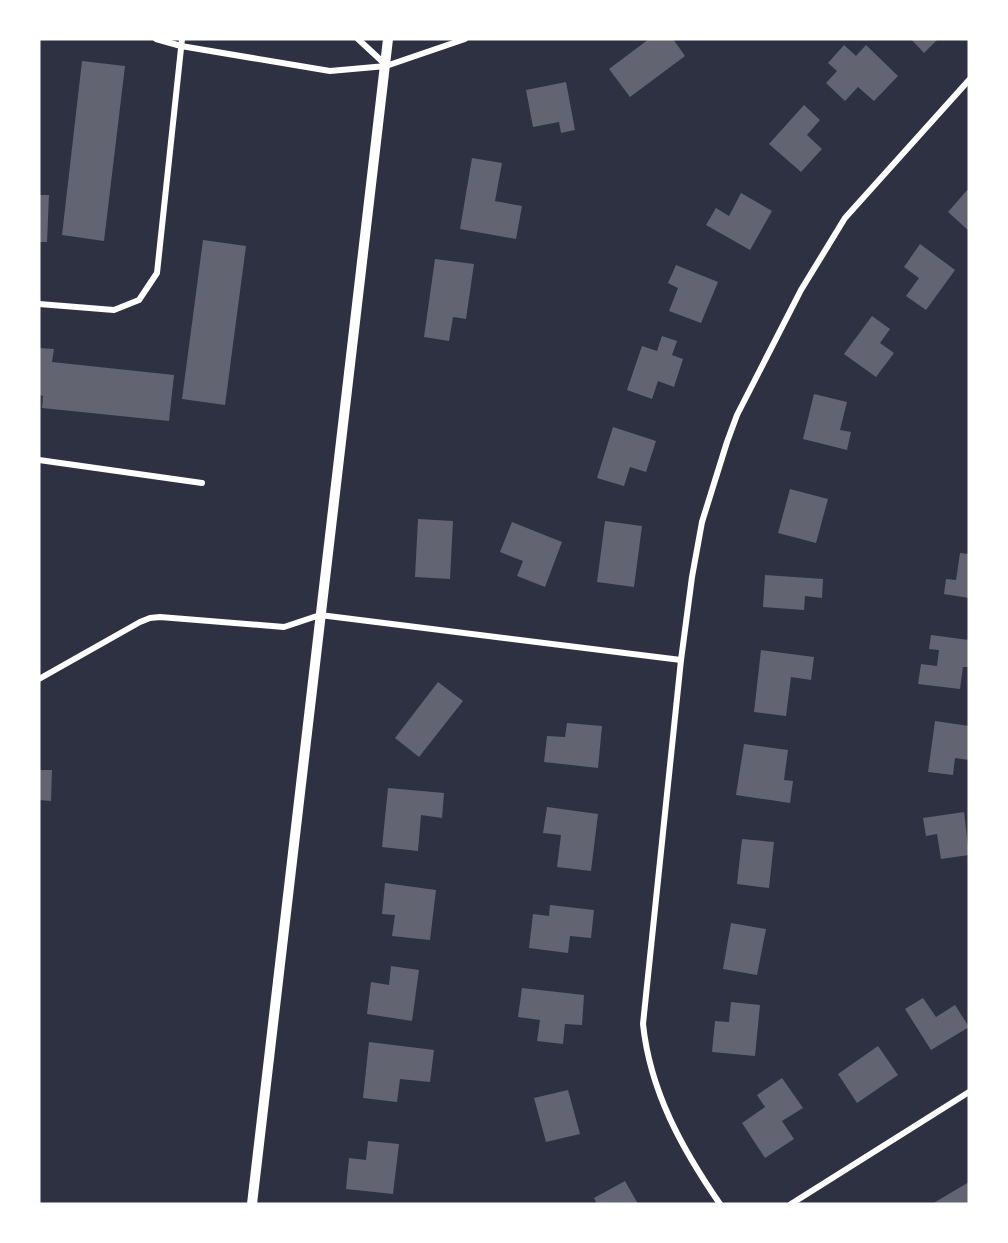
<svg xmlns="http://www.w3.org/2000/svg" width="1008" height="1243" viewBox="0 0 1008 1243" font-family="Rubik,sans-serif">
  <style>
    .building { fill: #626471 }
    .lines { fill: none; stroke-linecap: round; stroke-linejoin: round }
    .minor { stroke: #fff; stroke-width: 6 }
    .tertiary { stroke: #fff; stroke-width: 10 }
  </style>
  <rect width="100%" height="100%" fill="#2d3142"/>
  <g class="building">
    <path d="M649,39H673L685,56L630,97L609,69Z"/>
    <path d="M911,39H938L924,53Z"/>
    <path d="M844,45L856,56L866,45L898,76L874,101L858,87L845,101L826,83L837,71L828,63Z"/>
    <path d="M82,61L125,66L104,241L62,235Z"/>
    <path d="M566,82L575,130L561,133L559,122L533,127L526,90Z"/>
    <path d="M804,105L820,120L807,135L822,149L801,172L769,144Z"/>
    <path d="M472,158L502,163L495,201L522,206L516,239L460,229Z"/>
    <path d="M969,188V231L948,212Z"/>
    <path d="M741,193L772,211L750,250L706,225L716,208L729,216Z"/>
    <path d="M39,195H49L47,242H39Z"/>
    <path d="M203,240L246,246L225,405L182,399Z"/>
    <path d="M920,244L955,270L926,310L906,296L919,278L904,267Z"/>
    <path d="M435,259L474,264L466,319L453,317L449,341L424,337Z"/>
    <path d="M676,265L718,282L701,323L669,311L678,288L668,283Z"/>
    <path d="M872,316L890,329L880,343L894,353L876,377L844,354Z"/>
    <path d="M662,336L677,341L672,355L683,359L674,387L658,381L652,399L627,390L642,346L657,351Z"/>
    <path d="M39,348L54,349L52,362L174,375L169,421L42,408L43,396L39,395Z"/>
    <path d="M814,394L847,402L840,430L851,432L847,450L803,439Z"/>
    <path d="M613,427L656,441L646,472L630,467L624,486L597,478Z"/>
    <path d="M790,489L828,499L816,543L778,533Z"/>
    <path d="M418,519L453,521L450,579L415,577Z"/>
    <path d="M605,521L642,526L634,587L597,582Z"/>
    <path d="M512,522L562,542L545,587L517,576L523,561L500,552Z"/>
    <path d="M960,553L969,554V598L944,594L946,579L956,580Z"/>
    <path d="M765,575L823,579L822,598L805,596L804,610L763,607Z"/>
    <path d="M931,635L969,640V667H963L960,689L918,684L921,664L937,666L939,650L929,649Z"/>
    <path d="M761,650L814,657L811,680L791,677L786,716L754,712Z"/>
    <path d="M438,682L463,701L419,757L395,738Z"/>
    <path d="M935,721L969,726V760L955,758L953,775L928,772Z"/>
    <path d="M567,723L602,726L598,768L544,762L547,736L565,737Z"/>
    <path d="M744,744L788,750L784,780L793,781L790,803L736,795Z"/>
    <path d="M39,770H52L51,801L39,800Z"/>
    <path d="M388,788L444,793L442,818L421,815L418,851L382,847Z"/>
    <path d="M547,807L598,814L591,871L557,867L561,835L543,833Z"/>
    <path d="M964,812L969,855L941,859L937,834L926,836L923,818Z"/>
    <path d="M742,839L774,842L769,888L737,884Z"/>
    <path d="M385,883L436,890L430,940L392,936L395,915L382,914Z"/>
    <path d="M550,905L594,910L591,938L570,936L568,953L529,948L533,914L549,916Z"/>
    <path d="M731,923L766,929L757,975L723,969Z"/>
    <path d="M391,966L419,970L412,1021L367,1014L371,982L389,985Z"/>
    <path d="M522,988L584,995L582,1025L565,1024L563,1044L537,1041L540,1020L518,1017Z"/>
    <path d="M923,998L936,1017L955,1005L969,1027L931,1050L905,1009Z"/>
    <path d="M731,1002L760,1005L755,1056L712,1052L715,1021L729,1022Z"/>
    <path d="M369,1042L434,1050L430,1082L400,1079L397,1102L363,1098Z"/>
    <path d="M878,1046L898,1075L857,1103L838,1074Z"/>
    <path d="M782,1078L803,1108L782,1121L794,1139L765,1158L742,1123L765,1107L757,1095Z"/>
    <path d="M568,1090L580,1134L546,1142L534,1098Z"/>
    <path d="M368,1141L399,1144L393,1194L346,1189L349,1158L366,1160Z"/>
    <path d="M625,1181L638,1204H597L594,1198Z"/>
    <path d="M969,1182V1204H932Z"/>
  </g>
  <g class="lines">
    <g class="minor">
      <path d="M156,39L181,46L330,71L386,66L465,39"/>
      <path d="M358,39L386,65"/>
      <path d="M39,304L114,310L139,300L157,273L182,39"/>
      <path d="M39,460L202,483"/>
      <path d="M39,679L140,622L150,618L160,617L284,627L320,615L681,660"/>
      <path d="M720,1204C682,1149 650,1091 643,1024L681,660L692,577L702,522L727,442L737,415L801,290L845,218L969,80"/>
      <path d="M791,1204L969,1092"/>
    </g>
    <path class="tertiary" d="M252,1204L388,39"/>
  </g>
  <rect width="1008" height="1243" fill="none" stroke="#ffffff" stroke-width="81"/>
</svg>
